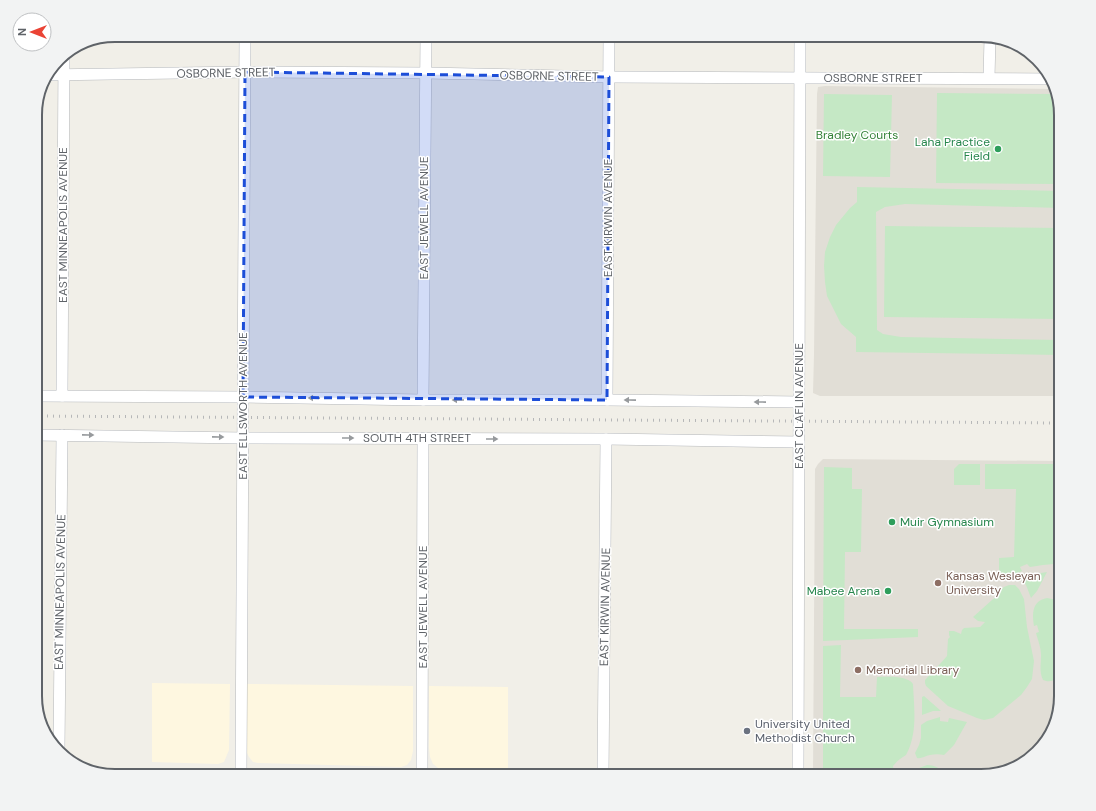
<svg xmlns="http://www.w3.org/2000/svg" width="1096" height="811" viewBox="0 0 1096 811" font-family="'DM Sans',sans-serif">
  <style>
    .commercial { fill: #fef7e0 }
    .education { fill: #e1ded6 }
    .green { fill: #c5e8c5 }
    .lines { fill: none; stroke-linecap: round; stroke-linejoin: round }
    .minor-casing { stroke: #b5b8bc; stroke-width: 12 }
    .minor { stroke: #fff; stroke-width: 11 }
    .rail { stroke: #b6b7b8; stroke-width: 3; stroke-dasharray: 1 5; stroke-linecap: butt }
    .oneway { fill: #979a9d }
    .marked { fill: #1d4ed8; fill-opacity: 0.2; stroke: #1d4ed8; stroke-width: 3; stroke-dasharray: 8 5; stroke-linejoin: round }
    .leisure-dot { fill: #2e9e5b; stroke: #fff; stroke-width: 1.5 }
    .education-dot { fill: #8d6e63; stroke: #fff; stroke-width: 1.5 }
    .worship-dot { fill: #6b7280; stroke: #fff; stroke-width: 1.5 }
    .labels { text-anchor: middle; stroke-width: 3; stroke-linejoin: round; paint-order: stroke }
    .street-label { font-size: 12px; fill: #5f6368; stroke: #fff }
    .park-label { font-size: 12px; fill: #348238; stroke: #fff }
    .leisure-label { font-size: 12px; fill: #27864d; stroke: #fff; text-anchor: end }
    .education-label { font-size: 12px; fill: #785e54; stroke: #fff; text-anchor: start }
    .worship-label { font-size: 12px; fill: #5b616d; stroke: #fff; text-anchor: start }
    .rim { fill: none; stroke: #5f6368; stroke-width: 2 }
  </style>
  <rect width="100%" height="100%" fill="#f1efe8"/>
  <g class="commercial">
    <path d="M152,683L230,684L229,750L224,762L218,764L152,762Z"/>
    <path d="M247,684L413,686V751L411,760L407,765L401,767L258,763L253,762L249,757L246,751Z"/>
    <path d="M429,686L508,687V770L438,768L433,764L430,757L429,748Z"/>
  </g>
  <g class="education">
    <path d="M825,86L1055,89L1061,114V396H820L813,393L814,355L817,94L818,87Z"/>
    <path d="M823,459L1061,461V697L1045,745L1017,768L981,776H813L815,469L818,464Z"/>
  </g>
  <g class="green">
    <path d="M937,93L1056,94L1061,114V184L936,183Z"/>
    <path d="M824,94L892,95L890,177L823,176Z"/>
    <path d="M857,187L1061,191V208L905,204L885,207L876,212L877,330L883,334L901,337L1061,340V355L856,352V337L841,324L827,296L825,282L824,266L825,252L830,237L836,225L850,208L857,202Z"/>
    <path d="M885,226L1061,228V319L884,317Z"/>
    <path d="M959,464H980V485H954V469Z"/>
    <path d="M985,464H1055L1054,564L1043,565L1030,567L1027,564L1020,567L1022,571L1006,578L1003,573H999V558L1014,557L1016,489H985Z"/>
    <path d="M824,467L852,468V489H862L861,552H845L844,629H918V637L823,641Z"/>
    <path d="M1047,572L1037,591L1031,598L1026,585L1022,580L1035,574Z"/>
    <path d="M1009,585H1015L1019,589L1024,599L1027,627L1034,661L1032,679L1027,687L1021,695L993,718L984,720L977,718L948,706L926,686L925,683V680L939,665L947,656L948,639L950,637L949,635V631H954L961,634L962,630L964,628L980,627L985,622L978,621L973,617L992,600L999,595V591L1004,587Z"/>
    <path d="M1047,598L1057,600L1061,604V676C1055,680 1051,683 1043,680C1039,672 1041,664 1041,655C1041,648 1038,640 1036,633L1039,632L1037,625L1034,626C1032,613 1032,601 1047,598Z"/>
    <path d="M841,645L840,697H876L877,677C887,677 907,675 913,684C914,708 918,733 906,755C901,758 897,761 893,766L895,776H823V646Z"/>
    <path d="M924,696L941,711H933L922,715V697Z"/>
    <path d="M940,717V721L948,722L949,718L967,722L963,729L954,745L944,755C939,754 935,754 930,755C925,756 921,759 917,758L915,753L919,745L921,738V725L927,721Z"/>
    <path d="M927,765C936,765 941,769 947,776H908L914,770Z"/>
  </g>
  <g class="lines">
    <defs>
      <g id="minor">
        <path d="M46,75L245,72L426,73L609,77L1053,79"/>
        <path d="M989,78L990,38"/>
        <path d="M35,396L243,397L423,400H607L799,402"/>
        <path d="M62,396L64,54"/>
        <path d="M423,400L426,35"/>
        <path d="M607,400L609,35"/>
        <path d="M35,435L243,438L606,439L799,442"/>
        <path d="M59,750L62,435"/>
        <path d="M241,776L245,35"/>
        <path d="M422,776L423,438"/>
        <path d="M603,776L606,439"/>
        <path d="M798,776L800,35"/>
      </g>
    </defs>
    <use href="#minor" class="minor-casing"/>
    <use href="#minor" class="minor"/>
    <path class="rail" d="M35,416L1061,423"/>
  </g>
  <defs><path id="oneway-solid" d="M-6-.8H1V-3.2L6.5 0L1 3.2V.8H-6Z"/></defs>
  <g class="oneway">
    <use href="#oneway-solid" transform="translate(314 398) rotate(-179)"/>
    <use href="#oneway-solid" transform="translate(458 400) rotate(180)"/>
    <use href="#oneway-solid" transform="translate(630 400) rotate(-179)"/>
    <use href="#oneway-solid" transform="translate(760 402) rotate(-179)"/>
    <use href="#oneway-solid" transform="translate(88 435) rotate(1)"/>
    <use href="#oneway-solid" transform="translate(218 437) rotate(1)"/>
    <use href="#oneway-solid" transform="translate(348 438)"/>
    <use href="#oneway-solid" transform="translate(492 439)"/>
  </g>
  <path class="marked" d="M245,72L609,77L607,400L243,397Z"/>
  <g class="leisure-dot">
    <circle cx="998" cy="149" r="4"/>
    <circle cx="892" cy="522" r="4"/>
    <circle cx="888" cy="591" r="4"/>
  </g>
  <g class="education-dot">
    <circle cx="938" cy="583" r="4"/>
    <circle cx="858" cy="670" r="4"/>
  </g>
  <circle class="worship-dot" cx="747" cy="731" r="4"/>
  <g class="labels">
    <g class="street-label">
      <text transform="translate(226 73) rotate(-1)" y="4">OSBORNE STREET</text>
      <text transform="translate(549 76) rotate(1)" y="4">OSBORNE STREET</text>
      <text x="873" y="82">OSBORNE STREET</text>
      <text transform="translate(424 218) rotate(-90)" y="4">EAST JEWELL AVENUE</text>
      <text transform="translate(608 218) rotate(-90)" y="4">EAST KIRWIN AVENUE</text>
      <text transform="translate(63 225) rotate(-90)" y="4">EAST MINNEAPOLIS AVENUE</text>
      <text transform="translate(243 406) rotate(-90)" y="4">EAST ELLSWORTH AVENUE</text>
      <text transform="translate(799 406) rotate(-90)" y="4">EAST CLAFLIN AVENUE</text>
      <text x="417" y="442">SOUTH 4TH STREET</text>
      <text transform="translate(60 592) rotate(-89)" y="4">EAST MINNEAPOLIS AVENUE</text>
      <text transform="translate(423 607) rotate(-90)" y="4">EAST JEWELL AVENUE</text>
      <text transform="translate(605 607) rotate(-89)" y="4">EAST KIRWIN AVENUE</text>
    </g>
    <g class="park-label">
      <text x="857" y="139">Bradley Courts</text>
    </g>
    <g class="leisure-label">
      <text x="990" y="146">Laha Practice<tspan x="990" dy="14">Field</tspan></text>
      <text x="900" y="526" text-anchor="start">Muir Gymnasium</text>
      <text x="880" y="595">Mabee Arena</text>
    </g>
    <g class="education-label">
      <text x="946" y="580">Kansas Wesleyan<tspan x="946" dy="14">University</tspan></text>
      <text x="866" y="674">Memorial Library</text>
    </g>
    <g class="worship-label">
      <text x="755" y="728">University United<tspan x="755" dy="14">Methodist Church</tspan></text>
    </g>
  </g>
  <path d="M0 0H1096V811H0ZM115 42H981A73 73 0 0 1 1054 115V696A73 73 0 0 1 981 769H115A73 73 0 0 1 42 696V115A73 73 0 0 1 115 42Z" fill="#f2f3f3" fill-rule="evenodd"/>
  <path class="rim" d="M115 42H981A73 73 0 0 1 1054 115V696A73 73 0 0 1 981 769H115A73 73 0 0 1 42 696V115A73 73 0 0 1 115 42Z"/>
  <g transform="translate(32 32) rotate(270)"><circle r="19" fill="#ffffff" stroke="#bfc1c3"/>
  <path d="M0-3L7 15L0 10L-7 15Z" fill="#ea4335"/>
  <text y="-6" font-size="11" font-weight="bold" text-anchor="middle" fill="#5f6368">N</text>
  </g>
</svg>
